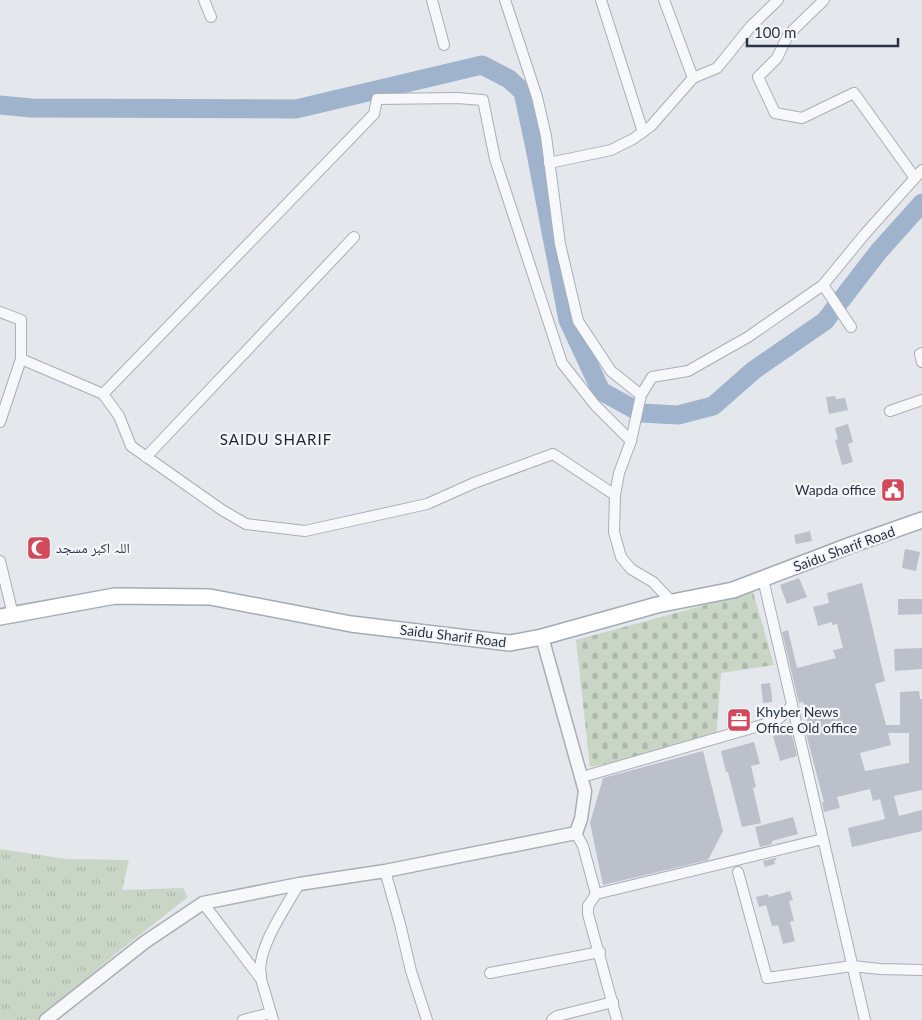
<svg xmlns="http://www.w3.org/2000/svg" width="922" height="1020" viewBox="0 0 922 1020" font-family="Lato,'Noto Naskh Arabic',sans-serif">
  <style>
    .cemetery { fill: url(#cemetery-stones) }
    .park { fill: url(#park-tufts) }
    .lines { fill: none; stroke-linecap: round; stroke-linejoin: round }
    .river { stroke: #9fb4cc; stroke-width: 19 }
    .building { fill: #bbc0ca; fill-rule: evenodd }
    .minor-casing { stroke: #a9aeb7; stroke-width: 12 }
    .tertiary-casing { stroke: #a9aeb7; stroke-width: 15 }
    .primary-casing { stroke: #a3abb8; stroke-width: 18 }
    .minor { stroke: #f7f8fa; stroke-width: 10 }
    .tertiary { stroke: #f7f8fa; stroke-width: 12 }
    .primary { stroke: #fff; stroke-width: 15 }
    .labels { text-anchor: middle; stroke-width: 4.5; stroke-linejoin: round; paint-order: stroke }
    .poi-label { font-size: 14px; fill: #2b3445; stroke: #f4f6f9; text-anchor: start }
    .street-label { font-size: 14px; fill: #2b3445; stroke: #f4f6f9 }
    .neighbourhood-label { font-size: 15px; letter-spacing: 1px; fill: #1d2536; stroke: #f4f6f9 }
  </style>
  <defs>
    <pattern id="cemetery-stones" width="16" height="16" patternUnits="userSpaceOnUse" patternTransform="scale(1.25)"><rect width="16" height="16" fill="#c9d6c5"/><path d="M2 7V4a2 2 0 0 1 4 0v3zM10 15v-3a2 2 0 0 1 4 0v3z" fill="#adb8ab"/></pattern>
    <pattern id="park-tufts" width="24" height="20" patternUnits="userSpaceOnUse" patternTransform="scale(1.25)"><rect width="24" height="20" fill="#c9d6c5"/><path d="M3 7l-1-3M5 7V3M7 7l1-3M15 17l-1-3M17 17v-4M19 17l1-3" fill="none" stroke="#adb8ab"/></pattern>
  </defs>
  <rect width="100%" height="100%" fill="#e4e7ec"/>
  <path class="cemetery" d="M753,592L774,665L721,673L716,740L590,767L576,640Z"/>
  <path class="park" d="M0,849L66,859L129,860L122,890L183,888L188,897L118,952L38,1020H0Z"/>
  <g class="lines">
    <path class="river" d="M0,105L31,108L296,109L482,65L509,79L523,92L535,148L568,320L601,391L641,413L678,415L713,406L754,370L825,321L879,251L922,203"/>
  </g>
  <g class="building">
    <path d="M835,396L836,399L845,398L848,410L829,414L826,397Z"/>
    <path d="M848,424L853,442L848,444L853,462L842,465L835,440L838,439L835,428Z"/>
    <path d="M810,531L812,541L796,544L794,535Z"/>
    <path d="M905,549L920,552L916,571L902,568Z"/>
    <path d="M799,578L807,597L787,604L780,585Z"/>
    <path d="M862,583L885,681L875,684L886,725H900V692L919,691L920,699H922V790L894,796L899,816L922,810V831L852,847L848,828L885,819L880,799L873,801L870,789L837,797L840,808L824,812L822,802H824L804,726L808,725L803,702L799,703L782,632L788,630L797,668L836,658L833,650L843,648L837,624L832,625V622L818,626L813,607L829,603L827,593ZM888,733H909V763L865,771L860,753L891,745Z"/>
    <path d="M898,599H922V614L898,615Z"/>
    <path d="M922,648V669L895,671L894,649Z"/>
    <path d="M770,683L772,696V702L763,703L761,684Z"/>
    <path d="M791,731L797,756L780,761L773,736Z"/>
    <path d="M754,742L760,764L751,766L756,787L753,788L761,823L742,827L728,772H726L721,751Z"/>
    <path d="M703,751L723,831L708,860L603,885L590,823L603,778Z"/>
    <path d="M793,817L798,834L772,841V844L760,847L755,827Z"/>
    <path d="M776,858V860L774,861L775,864L765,867L763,861Z"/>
    <path d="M790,891L793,900L789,901L794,921L790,922L795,941L783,944L778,925L772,926L766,905L759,907L756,897L768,894L769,897Z"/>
  </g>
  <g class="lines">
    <defs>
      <g id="minor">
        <path d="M204,0L211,17"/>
        <path d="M432,0L444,45"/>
        <path d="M505,0L537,97L546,136L560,244L578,321L611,371L641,395L652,377L688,371L748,337L823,285L864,235L922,170"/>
        <path d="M601,0L643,132"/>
        <path d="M664,0L693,78"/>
        <path d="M824,0L788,35L777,58L758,77L775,113L802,118L854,93L915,178"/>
        <path d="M549,163L611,150L633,139L651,126L693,78L717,68L751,26L778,0"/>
        <path d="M823,285L851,327"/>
        <path d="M0,312L21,320V359L0,422"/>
        <path d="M922,353L920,354L922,362"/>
        <path d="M21,359L103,394L119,416L131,446L222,510L246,524L305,531L427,504L474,483L553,454L615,495"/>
        <path d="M103,394L374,114L377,99L457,98L483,100L495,159L562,363L595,405L631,441L619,473L615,495L614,532L621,557L631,569L653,582L672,602"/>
        <path d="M890,411L922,400"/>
        <path d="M631,441L641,395"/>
        <path d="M146,457L354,237"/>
        <path d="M0,561L13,615"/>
        <path d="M763,579L865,1020"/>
        <path d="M582,777L776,721L792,706"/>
        <path d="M576,833L583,846L596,894"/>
        <path d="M385,871L400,924L411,971L427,1020"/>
        <path d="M738,872L767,978L852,966L880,969L922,970"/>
        <path d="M203,903L261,979L273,1020"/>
        <path d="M490,973L600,952"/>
        <path d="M261,976C255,951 286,907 299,884"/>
        <path d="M243,1020L271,1013"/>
        <path d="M552,1020L557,1016L613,1002"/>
        <path d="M617,1020L588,914V906L596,894L823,839"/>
      </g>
      <path id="tertiary" d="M46,1020L145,942L203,903L299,884L385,871L576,833L581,819L585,791L542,637"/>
      <path id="primary" d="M0,617L115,596L210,597L351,624L510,643L542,637L657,605L733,590L851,545L922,520"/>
    </defs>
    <use href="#minor" class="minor-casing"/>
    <use href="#tertiary" class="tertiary-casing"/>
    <use href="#primary" class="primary-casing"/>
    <use href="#minor" class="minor"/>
    <use href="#tertiary" class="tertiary"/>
    <use href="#primary" class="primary"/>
  </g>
  <defs>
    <symbol id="civic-square" viewBox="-11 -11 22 22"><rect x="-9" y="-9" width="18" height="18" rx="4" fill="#d1495b" stroke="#f4f6f9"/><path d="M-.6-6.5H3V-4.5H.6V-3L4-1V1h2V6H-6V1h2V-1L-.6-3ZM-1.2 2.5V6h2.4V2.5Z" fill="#fff"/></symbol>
    <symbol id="mosque-square" viewBox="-11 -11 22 22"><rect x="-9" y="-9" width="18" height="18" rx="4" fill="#d1495b" stroke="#f4f6f9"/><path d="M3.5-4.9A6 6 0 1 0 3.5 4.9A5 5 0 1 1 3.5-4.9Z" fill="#fff"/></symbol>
    <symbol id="office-square" viewBox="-11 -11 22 22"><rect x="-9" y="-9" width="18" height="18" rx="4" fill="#d1495b" stroke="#f4f6f9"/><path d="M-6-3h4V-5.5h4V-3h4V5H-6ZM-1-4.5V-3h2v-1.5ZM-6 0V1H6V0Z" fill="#fff"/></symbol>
  </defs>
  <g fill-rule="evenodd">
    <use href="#civic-square" x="879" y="476" width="28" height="28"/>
    <use href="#mosque-square" x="25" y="534" width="28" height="28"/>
    <use href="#office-square" x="725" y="706" width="28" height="28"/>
  </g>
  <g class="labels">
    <g class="poi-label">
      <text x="876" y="495" text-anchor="end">Wapda office</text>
      <text x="56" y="553">اللہ اکبر مسجد</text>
      <text x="756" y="717">Khyber News<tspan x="756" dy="16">Office Old office</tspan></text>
    </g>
    <g class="street-label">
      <text transform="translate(844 549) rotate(-20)" y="5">Saidu Sharif Road</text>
      <text transform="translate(453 636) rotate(7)" y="5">Saidu Sharif Road</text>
    </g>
    <g class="neighbourhood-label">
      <text x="276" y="445">SAIDU SHARIF</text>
    </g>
  </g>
  <path d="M747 38v8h151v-8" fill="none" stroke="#2b3445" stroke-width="2.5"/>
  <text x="754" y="38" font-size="15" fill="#2b3445" stroke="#f4f6f9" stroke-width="4" paint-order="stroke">100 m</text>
</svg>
